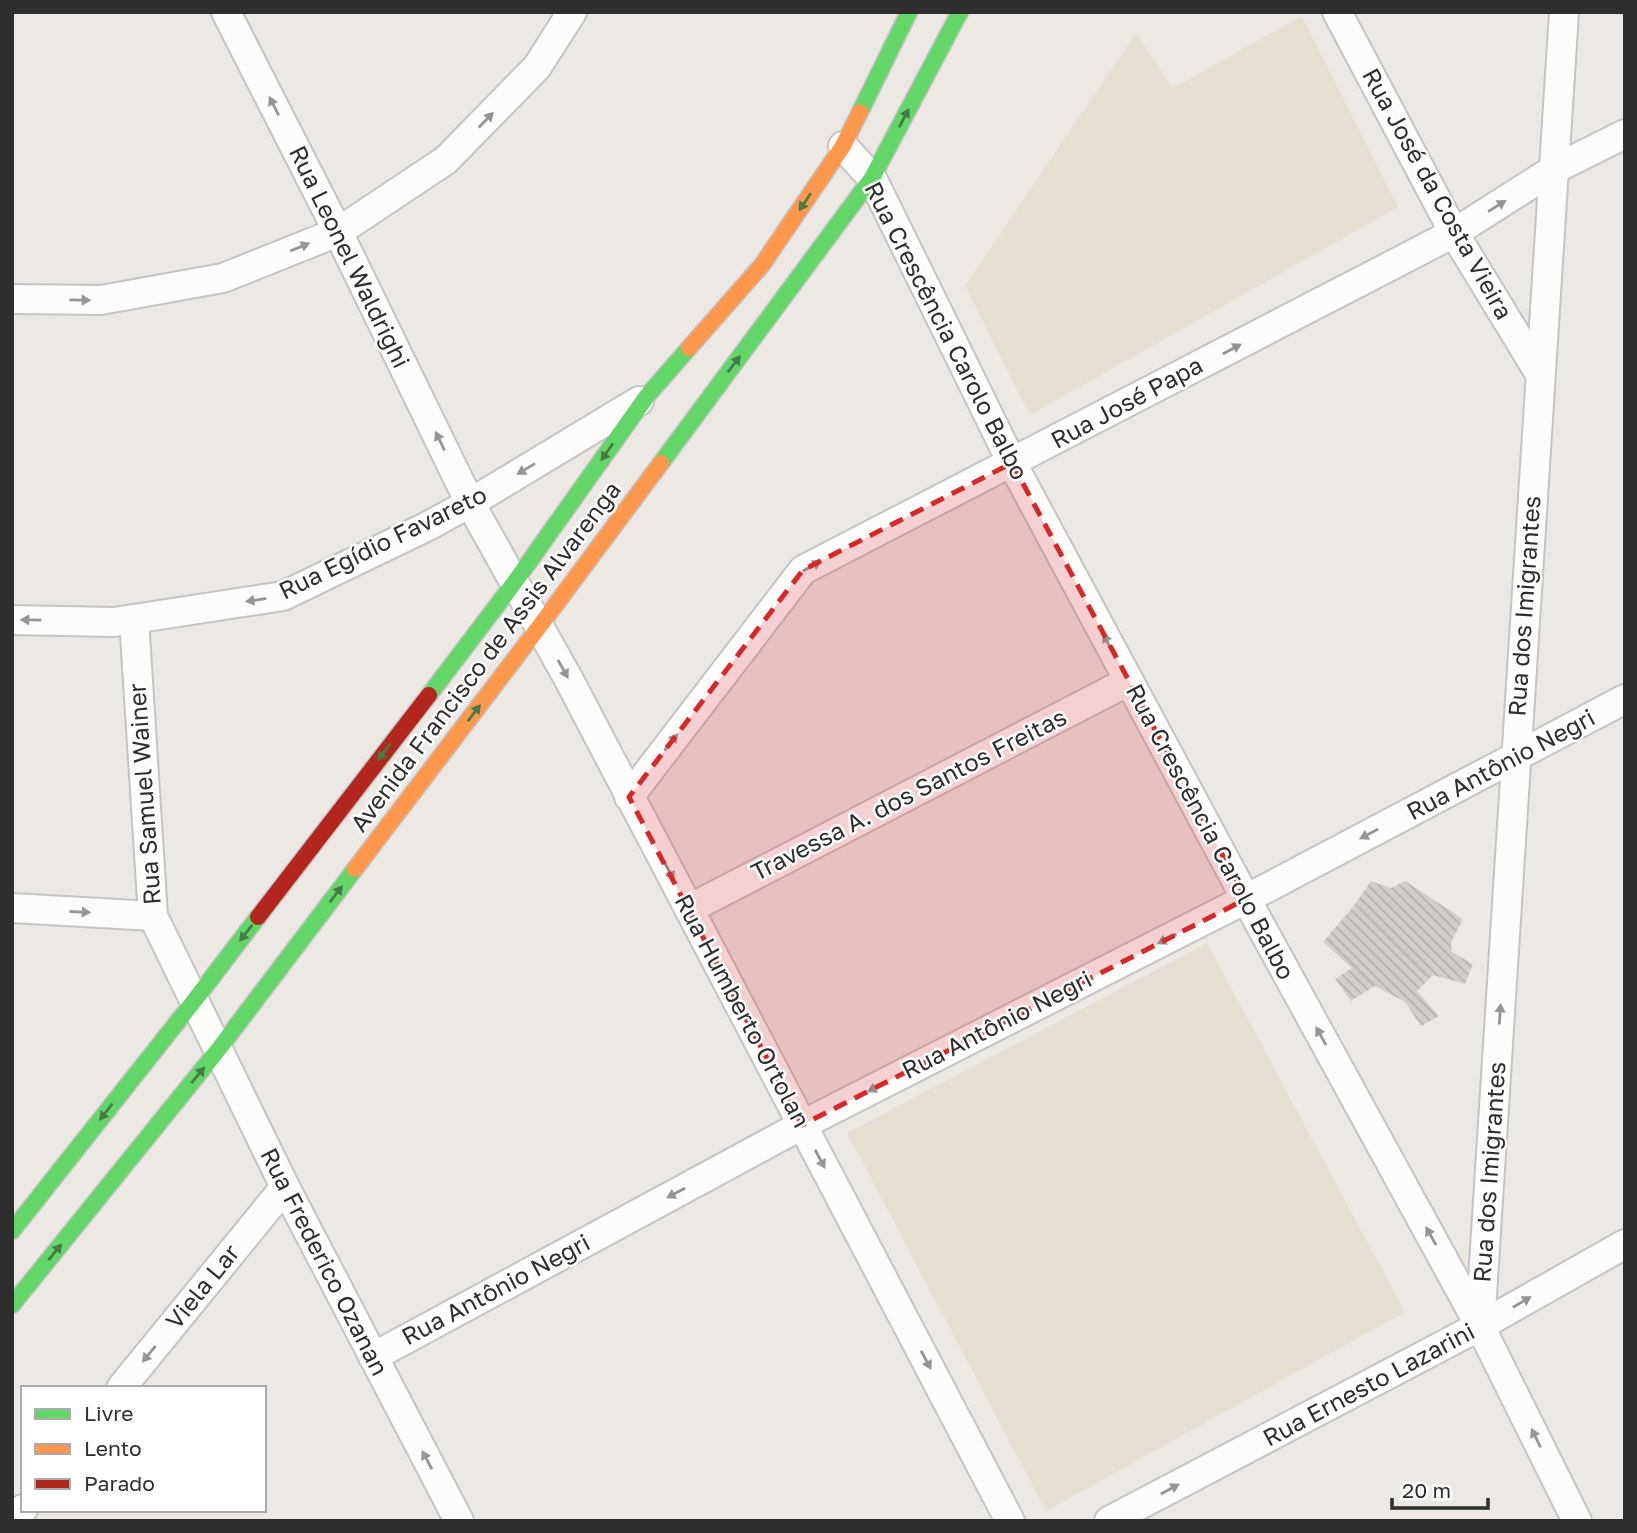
<svg xmlns="http://www.w3.org/2000/svg" width="1637" height="1533" viewBox="0 0 1637 1533" font-family="'Golos Text',sans-serif">
  <style>
    .education { fill: #e6e0d3 }
    .building { fill: url(#building-back-hatch) }
    .lines { fill: none; stroke-linecap: round; stroke-linejoin: round }
    .street-casing { stroke: #c5c4c5; stroke-width: 32 }
    .fast-casing { stroke: #c5c4c5; stroke-width: 19 }
    .slow-casing { stroke: #c5c4c5; stroke-width: 19 }
    .jam-casing { stroke: #c5c4c5; stroke-width: 19 }
    .street { stroke: #fcfcfb; stroke-width: 28 }
    .fast { stroke: #63d668; stroke-width: 16 }
    .slow { stroke: #ff974d; stroke-width: 16 }
    .jam { stroke: #b3261e; stroke-width: 16 }
    .oneway { fill: #959594 }
    .oneway2 { fill: #467a48 }
    .marked { fill: #d62828; fill-opacity: 0.2; stroke: #d62828; stroke-width: 5; stroke-dasharray: 14 9; stroke-linejoin: round }
    .labels { text-anchor: middle; stroke-width: 5; stroke-linejoin: round; paint-order: stroke }
    .street-label { font-size: 24px; fill: #2e2e2e; stroke: #fff }
  </style>
  <defs>
    <pattern id="building-back-hatch" width="6" height="6" patternUnits="userSpaceOnUse" patternTransform="scale(1.75)"><rect width="6" height="6" fill="#d1cecb"/><path d="M-1 5l2 2M0 0l6 6M5-1l2 2" fill="none" stroke="#b4b1af"/></pattern>
  </defs>
  <rect width="100%" height="100%" fill="#ece8e4"/>
  <g class="education">
    <path d="M1302,16L1398,207L1030,415L965,286L1136,33L1173,88Z"/>
    <path d="M1207,943L1405,1312L1046,1511L847,1133Z"/>
  </g>
  <path class="building" d="M1371,881L1391,888L1405,881L1463,919L1451,942L1452,952L1473,964L1465,984L1433,975L1417,991L1439,1016L1421,1026L1405,1002L1375,986L1351,1001L1335,979L1352,968L1323,942L1353,907Z"/>
  <g class="lines">
    <defs>
      <g id="street">
        <path d="M226,12L338,232L470,503L568,678L1010,1521"/>
        <path d="M1337,12L1454,233L1540,374"/>
        <path d="M843,146L872,178L1012,463L1246,899L1480,1326L1577,1521"/>
        <path d="M12,299L101,300L223,278L338,232L446,160L537,67L572,12"/>
        <path d="M134,619L153,916L285,1187L459,1521"/>
        <path d="M12,620L114,622L283,596L428,526L470,503L639,401"/>
        <path d="M629,797L803,570L1454,233L1553,170L1625,134"/>
        <path d="M12,908L153,916"/>
        <path d="M689,909L1129,681"/>
        <path d="M1480,1326L1564,12"/>
        <path d="M373,1357L802,1125L1246,899L1625,699"/>
        <path d="M121,1388L285,1187"/>
        <path d="M13,1521L23,1509"/>
        <path d="M1109,1521L1480,1326L1625,1244"/>
      </g>
      <g id="fast">
        <path d="M860,112L909,12"/>
        <path d="M661,463L872,178L960,12"/>
        <path d="M429,695L514,583L647,396L689,348"/>
        <path d="M12,1231L194,1001L258,917"/>
        <path d="M12,1305L218,1050L355,869"/>
      </g>
      <g id="slow">
        <path d="M689,348L762,265L843,146L860,112"/>
        <path d="M355,869L539,627L661,463"/>
      </g>
      <path id="jam" d="M258,917L429,695"/>
    </defs>
    <use href="#street" class="street-casing"/>
    <use href="#fast" class="fast-casing"/>
    <use href="#slow" class="slow-casing"/>
    <use href="#jam" class="jam-casing"/>
    <use href="#street" class="street"/>
    <use href="#fast" class="fast"/>
    <use href="#slow" class="slow"/>
    <use href="#jam" class="jam"/>
  </g>
  <defs><path id="oneway-solid" d="M-6-.8H1V-3.2L6.5 0L1 3.2V.8H-6Z" transform="scale(1.75)"/></defs>
  <g class="oneway">
    <use href="#oneway-solid" transform="translate(274 106) rotate(-117)"/>
    <use href="#oneway-solid" transform="translate(486 120) rotate(-46)"/>
    <use href="#oneway-solid" transform="translate(1497 206) rotate(-32)"/>
    <use href="#oneway-solid" transform="translate(300 247) rotate(-22)"/>
    <use href="#oneway-solid" transform="translate(80 300) rotate(1)"/>
    <use href="#oneway-solid" transform="translate(1232 349) rotate(-28)"/>
    <use href="#oneway-solid" transform="translate(440 441) rotate(-116)"/>
    <use href="#oneway-solid" transform="translate(526 469) rotate(149)"/>
    <use href="#oneway-solid" transform="translate(812 566) rotate(-29)"/>
    <use href="#oneway-solid" transform="translate(256 600) rotate(171)"/>
    <use href="#oneway-solid" transform="translate(31 620) rotate(-179)"/>
    <use href="#oneway-solid" transform="translate(1108 643) rotate(-118)"/>
    <use href="#oneway-solid" transform="translate(563 669) rotate(61)"/>
    <use href="#oneway-solid" transform="translate(671 742) rotate(-52)"/>
    <use href="#oneway-solid" transform="translate(1369 834) rotate(152)"/>
    <use href="#oneway-solid" transform="translate(669 871) rotate(62)"/>
    <use href="#oneway-solid" transform="translate(80 912) rotate(3)"/>
    <use href="#oneway-solid" transform="translate(1167 939) rotate(153)"/>
    <use href="#oneway-solid" transform="translate(1500 1014) rotate(-86)"/>
    <use href="#oneway-solid" transform="translate(1321 1036) rotate(-119)"/>
    <use href="#oneway-solid" transform="translate(877 1087) rotate(153)"/>
    <use href="#oneway-solid" transform="translate(820 1159) rotate(62)"/>
    <use href="#oneway-solid" transform="translate(676 1193) rotate(152)"/>
    <use href="#oneway-solid" transform="translate(1431 1236) rotate(-119)"/>
    <use href="#oneway-solid" transform="translate(1522 1302) rotate(-30)"/>
    <use href="#oneway-solid" transform="translate(149 1354) rotate(129)"/>
    <use href="#oneway-solid" transform="translate(926 1360) rotate(62)"/>
    <use href="#oneway-solid" transform="translate(1536 1438) rotate(-116)"/>
    <use href="#oneway-solid" transform="translate(427 1460) rotate(-118)"/>
    <use href="#oneway-solid" transform="translate(1170 1489) rotate(-28)"/>
  </g>
  <g class="oneway2">
    <use href="#oneway-solid" transform="translate(904 118) rotate(-62)"/>
    <use href="#oneway-solid" transform="translate(805 202) rotate(124)"/>
    <use href="#oneway-solid" transform="translate(734 364) rotate(-53)"/>
    <use href="#oneway-solid" transform="translate(607 452) rotate(125)"/>
    <use href="#oneway-solid" transform="translate(474 713) rotate(-53)"/>
    <use href="#oneway-solid" transform="translate(384 752) rotate(127)"/>
    <use href="#oneway-solid" transform="translate(336 894) rotate(-53)"/>
    <use href="#oneway-solid" transform="translate(246 933) rotate(127)"/>
    <use href="#oneway-solid" transform="translate(198 1075) rotate(-51)"/>
    <use href="#oneway-solid" transform="translate(106 1112) rotate(128)"/>
    <use href="#oneway-solid" transform="translate(55 1252) rotate(-51)"/>
  </g>
  <path class="marked" d="M1012,463L1246,899L802,1125L629,797L803,570Z"/>
  <g class="labels">
    <g class="street-label">
      <text transform="translate(1437 194) rotate(61)" y="8">Rua José da Costa Vieira</text>
      <text transform="translate(349 257) rotate(64)" y="8">Rua Leonel Waldrighi</text>
      <text transform="translate(946 331) rotate(63)" y="8">Rua Crescência Carolo Balbo</text>
      <text transform="translate(1127 403) rotate(-28)" y="8">Rua José Papa</text>
      <text transform="translate(383 543) rotate(-26)" y="8">Rua Egídio Favareto</text>
      <text transform="translate(1525 606) rotate(-86)" y="8">Rua dos Imigrantes</text>
      <text transform="translate(486 657) rotate(-53)" y="8">Avenida Francisco de Assis Alvarenga</text>
      <text transform="translate(1501 765) rotate(-28)" y="8">Rua Antônio Negri</text>
      <text transform="translate(145 794) rotate(-94)" y="8">Rua Samuel Wainer</text>
      <text transform="translate(909 795) rotate(-27)" y="8">Travessa A. dos Santos Freitas</text>
      <text transform="translate(1210 832) rotate(62)" y="8">Rua Crescência Carolo Balbo</text>
      <text transform="translate(742 1011) rotate(62)" y="8">Rua Humberto Ortolan</text>
      <text transform="translate(997 1025) rotate(-27)" y="8">Rua Antônio Negri</text>
      <text transform="translate(1490 1172) rotate(-86)" y="8">Rua dos Imigrantes</text>
      <text transform="translate(324 1262) rotate(63)" y="8">Rua Frederico Ozanan</text>
      <text transform="translate(203 1287) rotate(-51)" y="8">Viela Lar</text>
      <text transform="translate(496 1290) rotate(-28)" y="8">Rua Antônio Negri</text>
      <text transform="translate(1369 1385) rotate(-28)" y="8">Rua Ernesto Lazarini</text>
    </g>
  </g>
  <rect width="1637" height="1533" fill="none" stroke="#2e2e2e" stroke-width="28"/>
  <rect x="21" y="1386" width="245" height="126" fill="#ffffff" stroke="#ababab" stroke-width="2"/>
  <rect x="35" y="1409" width="35" height="10" fill="#63d668" stroke="#ababab" stroke-width="2"/>
  <text x="84" y="1421" font-size="21" fill="#2e2e2e">Livre</text>
  <rect x="35" y="1444" width="35" height="10" fill="#ff974d" stroke="#ababab" stroke-width="2"/>
  <text x="84" y="1456" font-size="21" fill="#2e2e2e">Lento</text>
  <rect x="35" y="1479" width="35" height="10" fill="#b3261e" stroke="#ababab" stroke-width="2"/>
  <text x="84" y="1491" font-size="21" fill="#2e2e2e">Parado</text>
  <path d="M1392 1498v10h96v-10" fill="none" stroke="#2e2e2e" stroke-width="3.5"/>
  <text x="1402" y="1498" font-size="21" fill="#2e2e2e" stroke="#ffffff" stroke-width="5" paint-order="stroke">20 m</text>
</svg>
